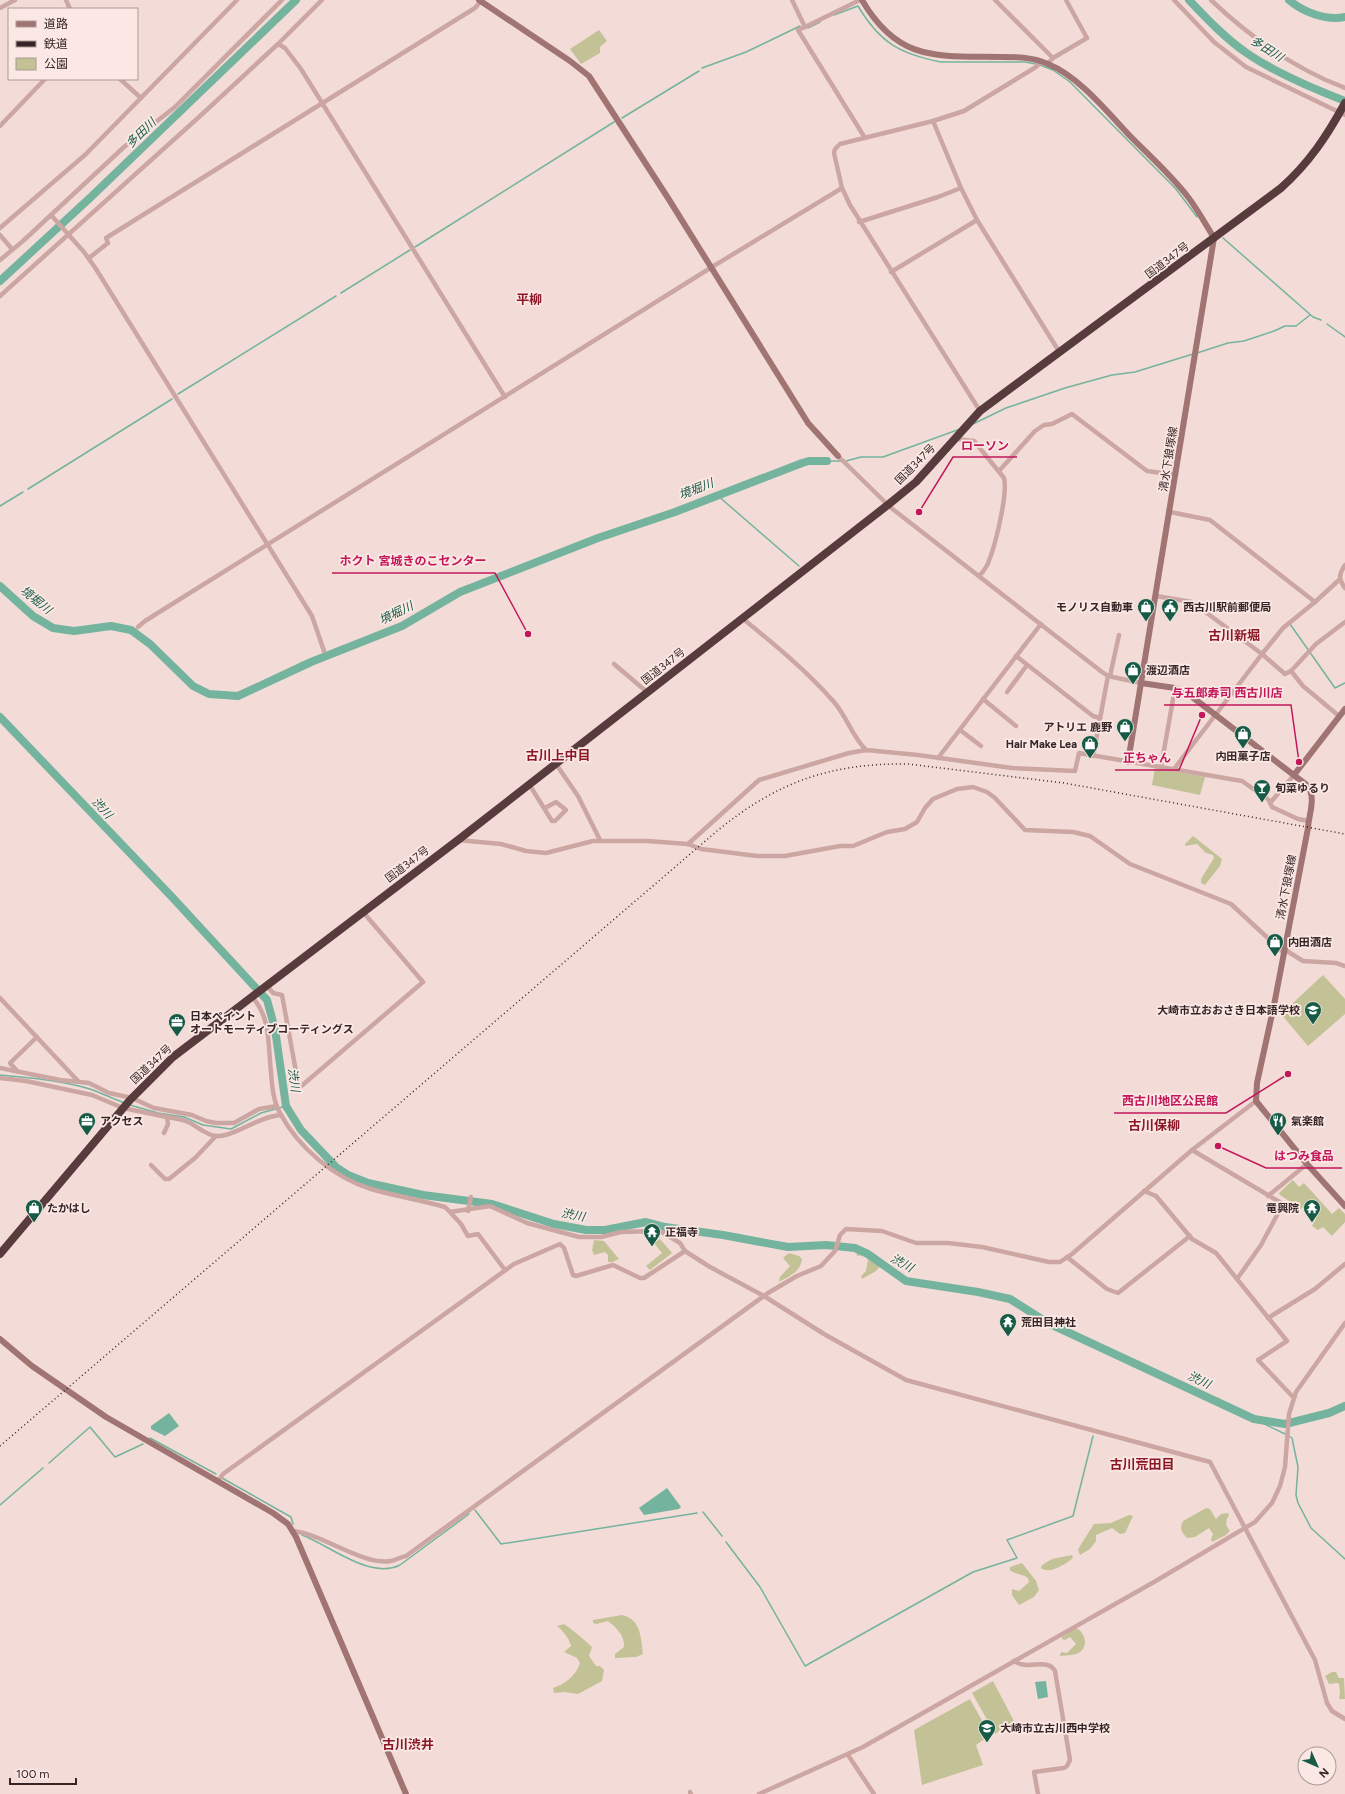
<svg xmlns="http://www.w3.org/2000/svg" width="1345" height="1794" viewBox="0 0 1345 1794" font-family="Figtree,'Noto Sans JP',sans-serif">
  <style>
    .green { fill: #c3c296 }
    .water { fill: #74b39e }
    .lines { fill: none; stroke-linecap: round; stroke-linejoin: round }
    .stream { stroke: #74b39e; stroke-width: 1.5 }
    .river { stroke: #74b39e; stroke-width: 8 }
    .street { stroke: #cca6a2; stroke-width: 4.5 }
    .secondary { stroke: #a07473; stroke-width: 6 }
    .highway { stroke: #583b3d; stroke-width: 8 }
    .rail { stroke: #362526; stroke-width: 1.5; stroke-dasharray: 1 3; stroke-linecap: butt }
    .labels { text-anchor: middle; stroke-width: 3.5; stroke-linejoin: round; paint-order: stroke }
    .street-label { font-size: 11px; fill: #362526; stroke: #fbe8e4 }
    .poi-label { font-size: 11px; font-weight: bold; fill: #362526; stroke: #fbe8e4; text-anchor: start }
    .water-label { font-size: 12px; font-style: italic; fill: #175b47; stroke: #fbe8e4 }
    .quarter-label { font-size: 13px; font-weight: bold; fill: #8c1726; stroke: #fbe8e4 }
    .leader { fill: none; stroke: #c2185b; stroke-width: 1.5 }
    .callout-dot { fill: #c2185b; stroke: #fbe8e4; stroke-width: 1.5 }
    .callout-label { font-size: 12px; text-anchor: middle; font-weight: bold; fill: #c2185b; stroke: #fbe8e4; stroke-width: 3.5; stroke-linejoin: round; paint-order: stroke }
  </style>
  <rect width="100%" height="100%" fill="#f3dcd7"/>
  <g class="green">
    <path d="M599,30L607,41L600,47V53L581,64L570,49Z"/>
    <path d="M1155,768L1205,777L1200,795L1152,785Z"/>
    <path d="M1193,836L1222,859L1220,866L1205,885L1201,883V879L1214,858L1213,855L1206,853L1197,844L1185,846V844Z"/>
    <path d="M1323,975L1345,999V1014L1308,1046L1281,1014Z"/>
    <path d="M1293,1180L1299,1187L1304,1183L1332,1214L1339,1208L1345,1214V1222L1332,1236L1323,1227L1318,1230L1312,1226L1316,1219L1315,1215L1303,1207L1301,1209L1280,1195L1279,1193Z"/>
    <path d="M660,1239L672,1253L650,1270L646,1266L662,1253L654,1243Z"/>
    <path d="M594,1240L604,1241L619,1259L612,1262H608V1255L605,1252L594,1255L592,1250Z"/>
    <path d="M861,1248C870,1250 880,1256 881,1265L876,1271L862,1279L861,1276L866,1271L868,1260L864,1255L857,1256L856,1251Z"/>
    <path d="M789,1253L799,1256L802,1259C800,1273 789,1276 779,1282L780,1277L790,1266L783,1258Z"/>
    <path d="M1206,1508L1210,1509L1216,1519L1221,1514L1228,1513L1229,1516L1227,1518L1226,1525L1230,1531L1226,1535L1212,1542L1211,1539L1213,1534L1209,1528L1195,1537L1187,1538C1182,1532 1179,1529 1183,1521Z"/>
    <path d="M1129,1515L1133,1516L1125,1533L1120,1534L1112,1528L1096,1535V1541L1090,1549L1080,1555L1078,1550L1080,1546L1094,1524L1111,1523Z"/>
    <path d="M1072,1555L1073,1558C1066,1564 1049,1575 1041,1568L1042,1565L1052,1559Z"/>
    <path d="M1022,1563L1036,1581L1039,1590L1034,1597L1019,1605L1012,1595V1589L1019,1591L1029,1582L1028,1578C1023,1574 1016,1575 1010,1570V1567Z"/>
    <path d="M622,1615C641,1619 641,1638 643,1654L636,1657L615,1658V1654L624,1647C625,1636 616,1627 608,1621L596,1624L593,1623V1620Z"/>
    <path d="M564,1624C569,1627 587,1642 592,1647L589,1656L596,1666H600L604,1670L602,1681L578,1694L564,1692L554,1693L553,1688C565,1684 576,1676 580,1663L577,1658L564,1652L571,1646C569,1638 563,1631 557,1626Z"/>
    <path d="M1075,1628C1084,1630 1089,1645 1081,1651C1077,1656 1066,1655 1060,1656L1061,1652L1067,1653L1076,1644L1070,1637L1065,1640L1062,1639V1637Z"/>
    <path d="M1332,1672H1336L1339,1678H1344L1345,1699H1339L1340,1693L1339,1684L1337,1683L1329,1684L1325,1676Z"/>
    <path d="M993,1681L1014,1721L995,1734L972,1693Z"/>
    <path d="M970,1699L990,1735L976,1745L983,1765L922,1785L914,1730Z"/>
  </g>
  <g class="water">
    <path d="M169,1413L179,1426L165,1436L151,1429V1426Z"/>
    <path d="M667,1488L681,1507L679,1509L644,1515L639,1508Z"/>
    <path d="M1046,1681L1048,1697L1038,1699L1035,1682Z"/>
  </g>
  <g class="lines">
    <g class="stream">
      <path d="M834,15L858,6C880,43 900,54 941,62H1025L1036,64"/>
      <path d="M808,28L820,22"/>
      <path d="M1040,65L1053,70L1070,82L1176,189L1197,217"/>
      <path d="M702,68L746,52L800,26"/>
      <path d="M622,118L699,71"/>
      <path d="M1223,238L1313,317L1321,320"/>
      <path d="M415,247L614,122"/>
      <path d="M341,293L410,250"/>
      <path d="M1327,324L1345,337"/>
      <path d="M1197,353L1228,343L1244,341L1274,331L1285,326H1296L1310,315"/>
      <path d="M178,394L336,296"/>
      <path d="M973,424L1006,408L1065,388L1112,375L1135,372L1193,354"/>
      <path d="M827,461H842"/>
      <path d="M846,461L861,457H883L960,429"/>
      <path d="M28,489L172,399"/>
      <path d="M717,495L799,566"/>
      <path d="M0,506L23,492"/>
      <path d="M1290,624L1335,688L1345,683"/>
      <path d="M0,1075C29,1078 61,1080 90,1089C102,1093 113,1099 125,1103"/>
      <path d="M130,1105L158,1113L184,1117L203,1125L231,1129L261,1113L286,1106"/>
      <path d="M1254,1419L1285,1434"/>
      <path d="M1289,1436L1292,1438L1298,1467L1296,1495L1298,1503L1311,1528L1345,1559"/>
      <path d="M150,1438L216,1474"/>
      <path d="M49,1463L90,1427L115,1457L143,1444"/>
      <path d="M222,1478L291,1517L293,1524"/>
      <path d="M0,1505L43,1468"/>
      <path d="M475,1510L501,1544L697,1513"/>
      <path d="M703,1512L722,1536"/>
      <path d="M302,1535C329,1545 370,1580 400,1565L469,1514"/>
      <path d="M726,1542L760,1587L805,1666L973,1572L1017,1558L1007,1540L1073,1516L1093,1436"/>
    </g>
    <g class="river">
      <path d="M1189,0C1207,19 1226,39 1248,54C1276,73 1314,89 1345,101"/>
      <path d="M1289,0C1303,12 1326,21 1345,17"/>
      <path d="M0,281L92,196L296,0"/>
      <path d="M0,586L33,616L53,628L74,631L111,626L131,630L150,644L193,686L209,694L238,696L311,662L402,626L460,592L598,538L675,512L802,463L809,461H827"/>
      <path d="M0,717L172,897L267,1000L275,1029L286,1106L301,1130L336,1167L348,1175L368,1183L423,1195L492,1204L554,1224L586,1230H605L646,1222L665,1227L723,1235L788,1247L826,1245L855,1248L868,1254L906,1281L978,1292L1010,1299L1048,1323L1254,1419L1285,1424L1329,1413L1345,1406"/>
    </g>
    <g class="street">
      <path d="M66,0L70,9"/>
      <path d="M792,0L805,27L798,30L865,138"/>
      <path d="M995,0L1053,58L1048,63"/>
      <path d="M1174,0L1214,42L1246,67L1345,115"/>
      <path d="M1211,0C1249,36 1295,69 1345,88"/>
      <path d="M0,8L15,0"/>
      <path d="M805,27L860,0"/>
      <path d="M278,44L285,48L301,69L505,397"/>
      <path d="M1053,58L1087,38L1066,0"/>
      <path d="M120,79L141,98"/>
      <path d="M933,121L961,188L977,220L1060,353"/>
      <path d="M0,126L45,79"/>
      <path d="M51,215L84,252L96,269L312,616L324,651"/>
      <path d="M859,222L938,197L961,188"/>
      <path d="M0,228L86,154L237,0"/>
      <path d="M0,235L12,249"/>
      <path d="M89,258L108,243L106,238L475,8L481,1"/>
      <path d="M0,260L23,241L124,147L175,107L282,0"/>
      <path d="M891,272L977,220"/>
      <path d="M0,296L199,117L278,44L322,0"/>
      <path d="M980,411L850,205L842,188L834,153L835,149L840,144L933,121L964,111L1036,67L1042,61"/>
      <path d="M956,439L974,441L1004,478C1008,493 996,542 990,558C988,565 984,571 979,576"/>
      <path d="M838,456L890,507L1102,672L1108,676L1141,683"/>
      <path d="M999,471L1035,431L1044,425L1052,424L1072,414L1147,471L1176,475"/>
      <path d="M1345,565C1339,574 1338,579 1345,588"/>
      <path d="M1156,596L1192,602L1262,654L1283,628L1315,602L1210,520L1170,512"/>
      <path d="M1315,602L1339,580"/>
      <path d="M742,618C774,644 807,671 834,702C847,717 852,736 866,750"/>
      <path d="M138,627L145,621L712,267L842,188"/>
      <path d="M1016,656L1093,716L1100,718"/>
      <path d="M614,664L647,692"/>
      <path d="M1291,671L1303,686L1339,716"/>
      <path d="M1110,676L1119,635"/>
      <path d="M1007,692L1027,665"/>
      <path d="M983,699L1016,726"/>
      <path d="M960,730L981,746"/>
      <path d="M1093,756L1108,676"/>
      <path d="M938,758L1041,624"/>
      <path d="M556,764L578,796L600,840"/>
      <path d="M1161,767L1175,688"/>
      <path d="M1174,769L1262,654L1285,674L1291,671L1316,644L1345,622"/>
      <path d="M529,784L552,821H555L566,810L556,802L545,808"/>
      <path d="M1270,803L1294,775"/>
      <path d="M458,840L501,844L526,851L546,853L593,841H647L688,844L701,849L757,856H785L840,846H853L887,832L905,829L917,822L925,808L933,799L957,789L973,787L987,792L995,798L1025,830L1073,832L1090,836L1130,864L1231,904L1284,953L1287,951L1303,961L1336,963L1345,966"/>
      <path d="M688,844L759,780L849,753L866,750L918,755L1012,768L1075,771L1079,753L1242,781L1269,800L1272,807L1298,819L1309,821"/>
      <path d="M267,986L273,993L282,995L299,1088L423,982L363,912"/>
      <path d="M0,998L78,1081"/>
      <path d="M253,998C271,1018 268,1046 271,1072C272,1085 273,1101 280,1113C298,1147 334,1178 371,1189C395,1196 420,1200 445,1207L450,1212L490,1206L527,1223L579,1237H601L621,1232L653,1231L662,1232L680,1243L685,1251L710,1267L764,1296L824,1334L906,1380L1210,1462L1315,1660L1327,1703L1332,1711L1345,1719"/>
      <path d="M0,1068L60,1080L89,1083L109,1093L132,1098L154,1108L192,1115L206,1121L216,1123H234L259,1109L277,1106"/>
      <path d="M17,1071L10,1063L37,1037"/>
      <path d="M0,1078L26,1081L92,1095L123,1108L167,1117L168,1124L164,1133"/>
      <path d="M167,1117C174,1118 182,1119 188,1122C197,1126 206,1135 216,1136C234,1137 259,1116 281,1115"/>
      <path d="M1192,1150L1283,1204L1261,1245L1237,1279"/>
      <path d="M151,1165L165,1179H169L195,1158L216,1136"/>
      <path d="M1144,1191L1156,1196L1192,1239L1216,1253L1287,1341L1258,1360L1294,1398"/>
      <path d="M1268,1196L1307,1164"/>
      <path d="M468,1211L471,1197"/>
      <path d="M450,1212L461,1224L468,1236L478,1234L505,1270"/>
      <path d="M1067,1257L1107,1289L1118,1293L1190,1236"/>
      <path d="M1268,1318L1315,1289L1345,1264"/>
      <path d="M218,1481L223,1474L514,1264L560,1244L564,1248L573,1275L576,1276L613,1265L640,1278H644L685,1251"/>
      <path d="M293,1531C323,1534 363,1566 391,1561C396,1560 401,1557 406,1556L768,1293L797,1276L821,1266L835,1251L840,1235L846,1229L882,1231L916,1243H948L982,1247L1049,1262H1060L1072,1254L1192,1150L1256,1101"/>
      <path d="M1014,1661C1028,1671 1047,1657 1055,1671L1070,1760L1067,1766L1064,1768L1034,1772L1038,1794"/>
      <path d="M848,1755L874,1794"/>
      <path d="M690,1792L691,1794"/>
      <path d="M759,1794L863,1747L1154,1582L1255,1522L1272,1503L1280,1486L1285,1467L1289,1414L1296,1392L1345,1323"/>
    </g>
    <g class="secondary">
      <path d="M479,0L570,61L589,76L668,198L808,423L838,456"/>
      <path d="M862,0C898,62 937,56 1001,57C1017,57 1033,57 1048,64C1080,77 1108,113 1132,138C1151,157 1172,176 1188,197C1198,210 1206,225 1214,238L1128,762"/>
      <path d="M1141,683L1175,688L1187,693L1308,786C1316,799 1309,813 1308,828L1274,1005L1257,1083L1256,1101L1307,1164L1345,1206"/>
      <path d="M1294,775L1345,709"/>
      <path d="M0,1339L32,1366L106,1417L273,1513L288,1524L296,1537L406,1794"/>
    </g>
    <path class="highway" d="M0,1254L130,1100L173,1057L458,840L889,504L916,482L980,411L1281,188C1309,163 1327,136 1345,103"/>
    <path class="rail" d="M0,1446L717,831C777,782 830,763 908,764L1064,783L1345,834"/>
  </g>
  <defs>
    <symbol id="shop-pin" viewBox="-11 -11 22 30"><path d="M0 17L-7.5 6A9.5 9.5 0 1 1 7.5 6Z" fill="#175b47" stroke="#fbe8e4"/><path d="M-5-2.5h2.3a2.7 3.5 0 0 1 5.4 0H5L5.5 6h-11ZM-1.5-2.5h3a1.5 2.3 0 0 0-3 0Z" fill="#fff"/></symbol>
    <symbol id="civic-pin" viewBox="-11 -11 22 30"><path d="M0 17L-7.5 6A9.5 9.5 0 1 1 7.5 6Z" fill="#175b47" stroke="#fbe8e4"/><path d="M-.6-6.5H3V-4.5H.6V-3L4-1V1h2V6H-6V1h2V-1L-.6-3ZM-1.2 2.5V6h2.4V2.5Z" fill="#fff"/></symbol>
    <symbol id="bar-pin" viewBox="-11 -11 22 30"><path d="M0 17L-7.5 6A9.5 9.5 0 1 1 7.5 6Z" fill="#175b47" stroke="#fbe8e4"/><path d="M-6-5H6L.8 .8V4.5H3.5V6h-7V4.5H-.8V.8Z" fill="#fff"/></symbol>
    <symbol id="school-pin" viewBox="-11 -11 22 30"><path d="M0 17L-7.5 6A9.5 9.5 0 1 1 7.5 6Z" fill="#175b47" stroke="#fbe8e4"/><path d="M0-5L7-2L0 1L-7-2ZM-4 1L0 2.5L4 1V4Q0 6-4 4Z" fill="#fff"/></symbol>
    <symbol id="office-pin" viewBox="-11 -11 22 30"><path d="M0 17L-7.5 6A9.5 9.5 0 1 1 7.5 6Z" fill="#175b47" stroke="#fbe8e4"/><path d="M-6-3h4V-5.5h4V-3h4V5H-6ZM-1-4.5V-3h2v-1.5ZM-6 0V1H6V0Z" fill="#fff"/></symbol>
    <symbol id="restaurant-pin" viewBox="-11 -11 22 30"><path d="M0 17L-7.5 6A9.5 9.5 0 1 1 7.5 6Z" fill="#175b47" stroke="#fbe8e4"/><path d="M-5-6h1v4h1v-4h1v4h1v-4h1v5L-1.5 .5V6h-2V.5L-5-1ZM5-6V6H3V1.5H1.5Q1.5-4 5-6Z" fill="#fff"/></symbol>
    <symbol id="temple-pin" viewBox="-11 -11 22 30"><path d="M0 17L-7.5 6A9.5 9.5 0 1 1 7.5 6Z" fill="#175b47" stroke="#fbe8e4"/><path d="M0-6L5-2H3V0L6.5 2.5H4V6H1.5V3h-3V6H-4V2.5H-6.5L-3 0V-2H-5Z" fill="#fff"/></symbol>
  </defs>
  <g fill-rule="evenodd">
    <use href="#shop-pin" x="1136" y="597" width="20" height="27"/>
    <use href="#civic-pin" x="1160" y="597" width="20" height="27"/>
    <use href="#shop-pin" x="1123" y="660" width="20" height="27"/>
    <use href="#shop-pin" x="1115" y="717" width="20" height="27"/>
    <use href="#shop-pin" x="1233" y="724" width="20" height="27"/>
    <use href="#shop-pin" x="1080" y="734" width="20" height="27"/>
    <use href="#bar-pin" x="1252" y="778" width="20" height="27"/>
    <use href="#shop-pin" x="1265" y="932" width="20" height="27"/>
    <use href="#school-pin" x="1303" y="1000" width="20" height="27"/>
    <use href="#office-pin" x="167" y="1012" width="20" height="27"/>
    <use href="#office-pin" x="77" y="1111" width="20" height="27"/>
    <use href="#restaurant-pin" x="1268" y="1111" width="20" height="27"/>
    <use href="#shop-pin" x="24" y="1198" width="20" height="27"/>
    <use href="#temple-pin" x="1302" y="1198" width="20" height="27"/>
    <use href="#temple-pin" x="642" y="1222" width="20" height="27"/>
    <use href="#temple-pin" x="998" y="1312" width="20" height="27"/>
    <use href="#school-pin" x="977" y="1718" width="20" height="27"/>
  </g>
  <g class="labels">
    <g class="street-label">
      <text transform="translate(1167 260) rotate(-37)" y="4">国道347号</text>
      <text transform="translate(1168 459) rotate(-81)" y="4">清水下狼塚線</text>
      <text transform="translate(915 464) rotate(-45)" y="4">国道347号</text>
      <text transform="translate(663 666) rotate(-38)" y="4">国道347号</text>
      <text transform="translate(407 864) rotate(-37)" y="4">国道347号</text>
      <text transform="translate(1286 887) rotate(-79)" y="4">清水下狼塚線</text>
      <text transform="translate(151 1064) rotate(-43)" y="4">国道347号</text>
    </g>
    <g class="poi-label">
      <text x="1133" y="611" text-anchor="end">モノリス自動車</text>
      <text x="1183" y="611">西古川駅前郵便局</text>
      <text x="1146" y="674">渡辺酒店</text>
      <text x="1112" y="731" text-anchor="end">アトリエ 鹿野</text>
      <text x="1077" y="748" text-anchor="end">Hair Make Lea</text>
      <text x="1243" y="760" text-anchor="middle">内田菓子店</text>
      <text x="1275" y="792">旬菜ゆるり</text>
      <text x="1288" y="946">内田酒店</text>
      <text x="1300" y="1014" text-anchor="end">大崎市立おおさき日本語学校</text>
      <text x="190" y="1020">日本ペイント<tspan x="190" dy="13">オートモーティブコーティングス</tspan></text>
      <text x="100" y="1125">アクセス</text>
      <text x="1291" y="1125">氣楽館</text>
      <text x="47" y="1212">たかはし</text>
      <text x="1299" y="1212" text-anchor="end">竜興院</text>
      <text x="665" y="1236">正福寺</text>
      <text x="1021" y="1326">荒田目神社</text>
      <text x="1000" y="1732">大崎市立古川西中学校</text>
    </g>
    <g class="water-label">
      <text transform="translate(1267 49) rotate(32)" y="4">多田川</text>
      <text transform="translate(141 133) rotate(-44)" y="4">多田川</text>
      <text transform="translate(696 489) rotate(-21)" y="4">境堀川</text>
      <text transform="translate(36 600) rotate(39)" y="4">境堀川</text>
      <text transform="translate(396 613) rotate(-26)" y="4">境堀川</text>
      <text transform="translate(102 808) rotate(47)" y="4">渋川</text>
      <text transform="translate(294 1080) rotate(82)" y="4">渋川</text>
      <text transform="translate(573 1215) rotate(10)" y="4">渋川</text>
      <text transform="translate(902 1263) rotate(29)" y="4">渋川</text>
      <text transform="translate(1199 1380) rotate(25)" y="4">渋川</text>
    </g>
    <g class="quarter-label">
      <text x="529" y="304">平柳</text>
      <text x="1234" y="640">古川新堀</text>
      <text x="558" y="760">古川上中目</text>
      <text x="1154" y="1130">古川保柳</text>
      <text x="1142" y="1469">古川荒田目</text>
      <text x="408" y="1749">古川渋井</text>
    </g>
  </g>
  <path class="leader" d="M919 512L953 457H1017M528 634L495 573H332M1299 762L1291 705H1164M1202 715L1179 770H1115M1288 1074L1226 1113H1114M1218 1146L1266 1168H1342"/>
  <g class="callout-dot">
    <circle cx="919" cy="512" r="4"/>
    <circle cx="528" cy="634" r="4"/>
    <circle cx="1299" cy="762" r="4"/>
    <circle cx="1202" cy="715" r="4"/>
    <circle cx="1288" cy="1074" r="4"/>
    <circle cx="1218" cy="1146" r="4"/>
  </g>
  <g class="callout-label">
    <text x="985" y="450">ローソン</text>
    <text x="413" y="565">ホクト 宮城きのこセンター</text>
    <text x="1227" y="697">与五郎寿司 西古川店</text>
    <text x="1147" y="762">正ちゃん</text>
    <text x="1170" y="1105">西古川地区公民館</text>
    <text x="1304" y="1160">はつみ食品</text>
  </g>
  <rect x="8" y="8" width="130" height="72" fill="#fbe8e4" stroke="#ac9a98"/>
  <rect x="16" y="21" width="20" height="6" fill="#a07473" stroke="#ac9a98"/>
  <text x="44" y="28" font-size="12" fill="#362526">道路</text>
  <rect x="16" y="41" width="20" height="6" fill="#362526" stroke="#ac9a98"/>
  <text x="44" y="48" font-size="12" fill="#362526">鉄道</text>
  <rect x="16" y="58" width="20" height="12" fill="#c3c296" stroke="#ac9a98"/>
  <text x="44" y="68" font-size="12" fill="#362526">公園</text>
  <g transform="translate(1317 1766) rotate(135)"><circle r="19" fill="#fbe8e4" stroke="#ac9a98"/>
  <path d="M0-3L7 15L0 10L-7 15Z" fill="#175b47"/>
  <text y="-6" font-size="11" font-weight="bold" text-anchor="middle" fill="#362526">N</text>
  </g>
  <path d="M10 1778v6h66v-6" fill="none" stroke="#362526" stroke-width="2"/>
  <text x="16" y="1778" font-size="12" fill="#362526" stroke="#fbe8e4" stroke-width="3" paint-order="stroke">100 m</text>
</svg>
